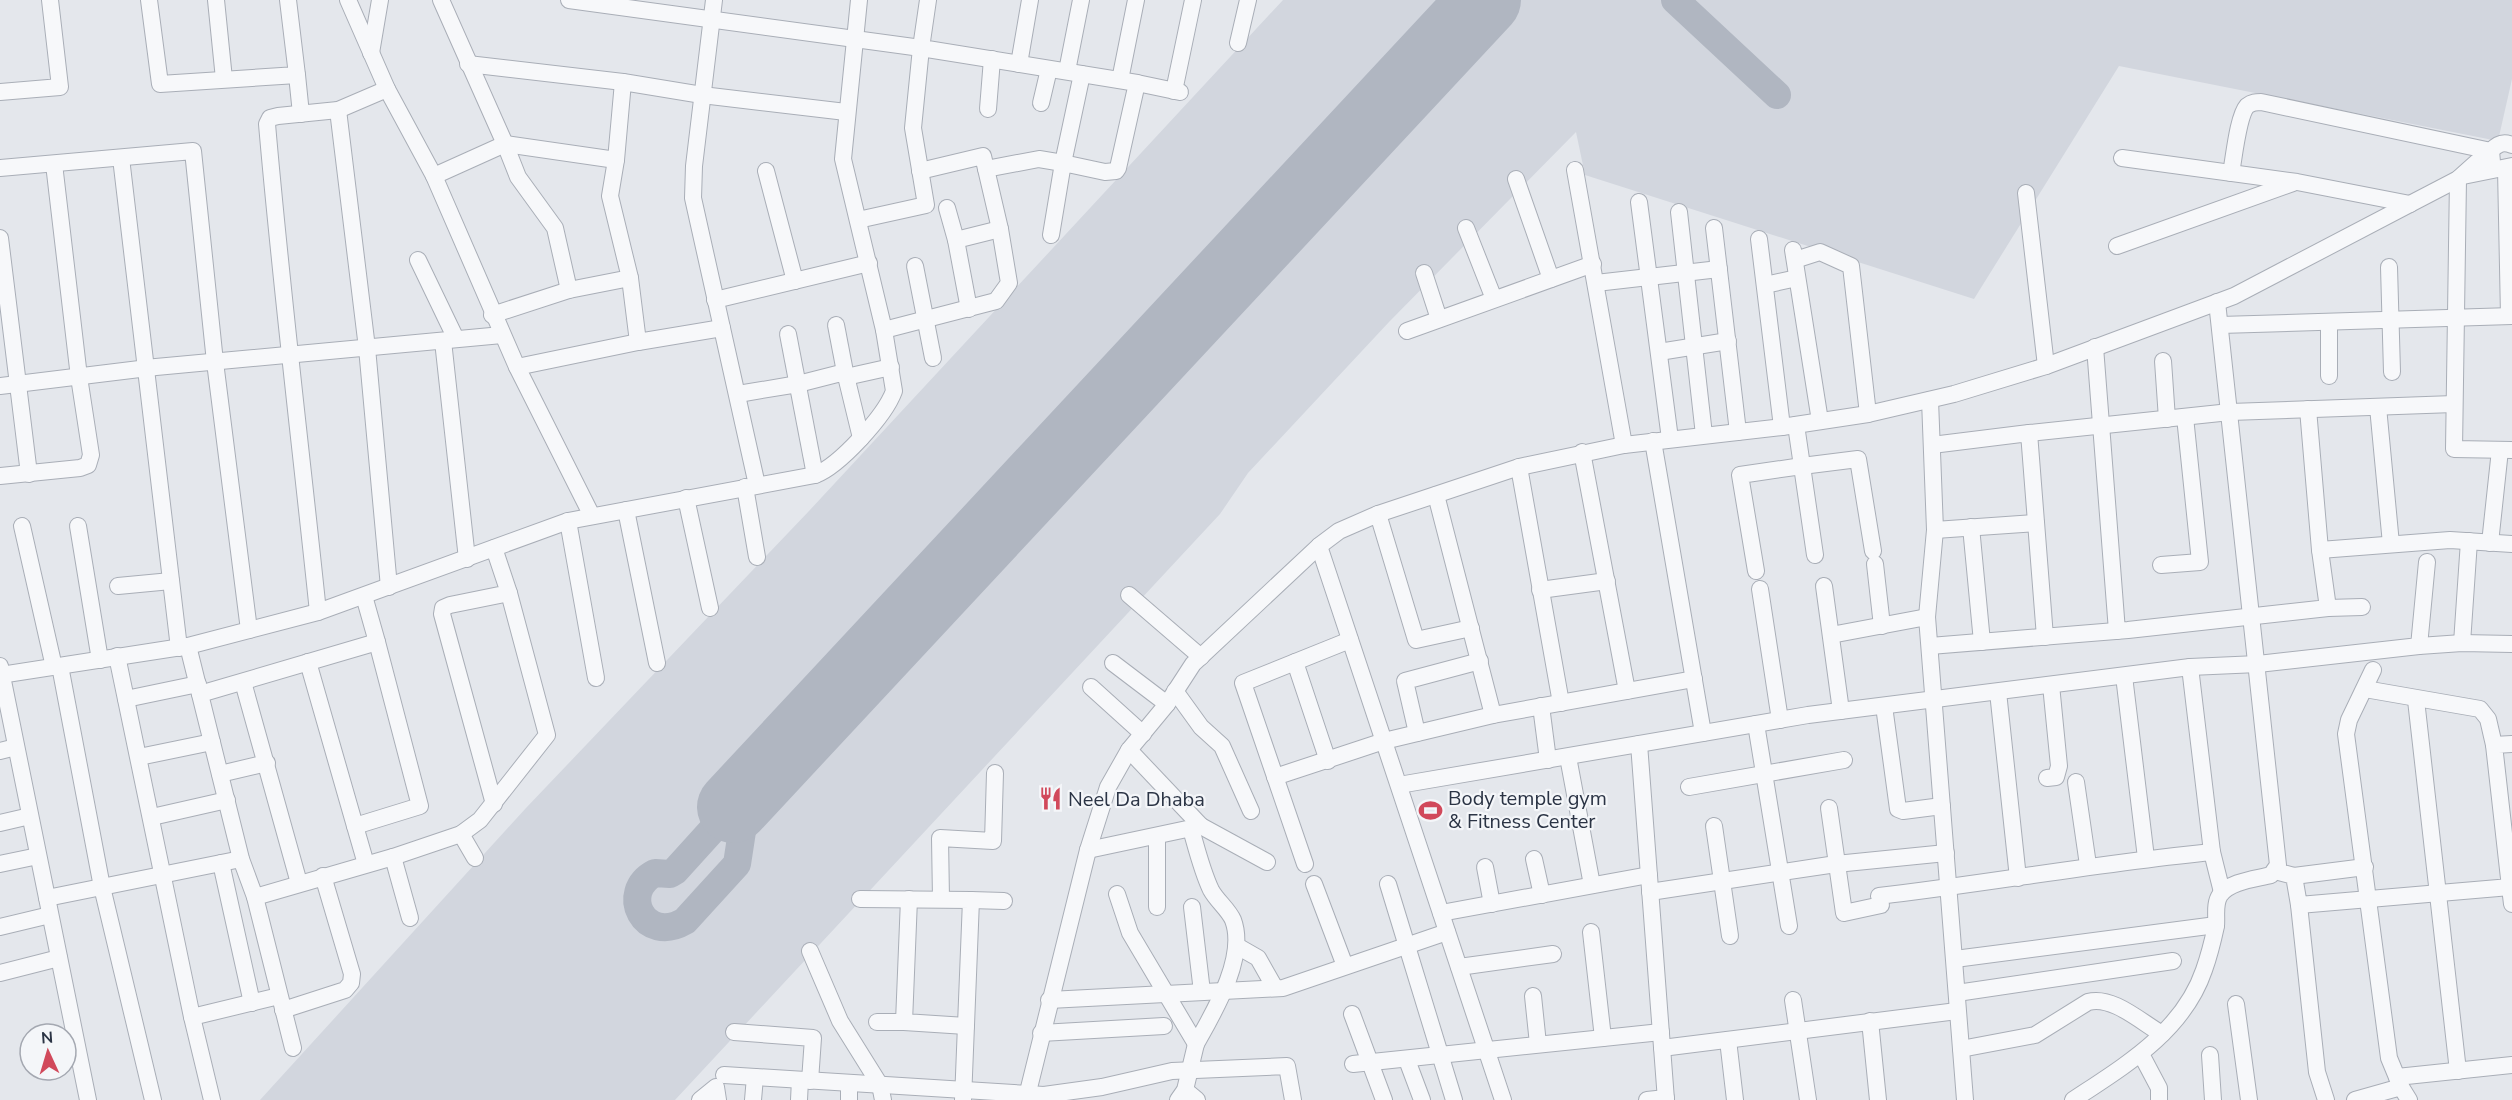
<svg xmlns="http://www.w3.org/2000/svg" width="2512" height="1100" viewBox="0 0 2512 1100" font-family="'Nunito Sans',sans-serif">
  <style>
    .built { fill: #d2d6de }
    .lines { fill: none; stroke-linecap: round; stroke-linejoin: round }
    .taxiway { stroke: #b0b6c1; stroke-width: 28 }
    .runway { stroke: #b0b6c1; stroke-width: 72 }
    .minor-casing { stroke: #a9aeb7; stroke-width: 18 }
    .minor { stroke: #f7f8fa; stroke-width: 16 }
    .labels { text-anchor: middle; stroke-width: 4.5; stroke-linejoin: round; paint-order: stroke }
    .poi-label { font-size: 20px; fill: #2b3445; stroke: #f4f6f9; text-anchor: start }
  </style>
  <rect width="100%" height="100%" fill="#e4e7ec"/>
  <path class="built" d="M1283,0H2512V79L2498,141L2119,66L1974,299L1585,175L1576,132L1389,322L1248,473L1220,514L675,1100H260L526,808L809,511Z"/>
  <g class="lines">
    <g class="taxiway">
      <path d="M1675,0L1777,95"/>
      <path d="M733,807L675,871L670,874L655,873C618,892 644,945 685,921L737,864L748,792"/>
    </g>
    <path class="runway" d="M733,807L1485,0"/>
    <defs>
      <g id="minor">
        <path d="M149,0L160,84L297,75L288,0"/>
        <path d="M216,0L224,79"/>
        <path d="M348,0L387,89L434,176L517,367L592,516"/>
        <path d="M441,0L505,144L518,177L555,228L569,290"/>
        <path d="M569,0L921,48L913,128L926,205L858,220"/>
        <path d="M714,0L694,166L693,198L757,485"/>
        <path d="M928,0L921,48L1137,83L1118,168L1116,171L1105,172L1063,163L1051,235"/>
        <path d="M1238,43L1248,0"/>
        <path d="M371,53L380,0"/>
        <path d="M468,64L623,82"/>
        <path d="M1019,64L1030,0"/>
        <path d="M1067,71L1081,0"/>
        <path d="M297,75L301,114"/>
        <path d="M1120,80L1136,0"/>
        <path d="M1137,83L1180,92"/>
        <path d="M1174,91L1193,0"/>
        <path d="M0,92L60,87L50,0"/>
        <path d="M1041,103L1049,69"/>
        <path d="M988,109L992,59"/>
        <path d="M338,110L367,348L389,587"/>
        <path d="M121,158L179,648"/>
        <path d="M2122,158L2297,182L2410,204"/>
        <path d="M2492,162L2491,151C2497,144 2503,141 2512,145"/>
        <path d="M0,168L193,151L215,362L249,630"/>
        <path d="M986,169L1039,159L1063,163L1082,74"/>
        <path d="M2506,169L2509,316"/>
        <path d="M1575,170L1624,445"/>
        <path d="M766,171L795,281"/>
        <path d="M2231,173C2234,158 2238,116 2247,106C2252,102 2256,102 2261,102L2491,151"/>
        <path d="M434,176L505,144L616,160"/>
        <path d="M2463,176L2512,166"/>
        <path d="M1516,179L1551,279"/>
        <path d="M2458,179L2454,449L2512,450"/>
        <path d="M2026,193L2046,366"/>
        <path d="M1639,202L1670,439"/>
        <path d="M947,208L956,240"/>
        <path d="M1679,212L1704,435"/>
        <path d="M1466,228L1494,299"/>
        <path d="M1714,228L1738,432"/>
        <path d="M0,238L29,474"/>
        <path d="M1759,239L1782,427"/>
        <path d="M2117,246L2293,183"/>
        <path d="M1793,250L1820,421"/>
        <path d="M418,260L456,339"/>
        <path d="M1795,260L1820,252L1851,266L1868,414"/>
        <path d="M915,266L933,358"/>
        <path d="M2389,267L2392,372"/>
        <path d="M1424,273L1439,319"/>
        <path d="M630,278L638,342L722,328"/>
        <path d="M1596,283L1719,269"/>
        <path d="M1765,285L1797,278"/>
        <path d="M715,300L869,263"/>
        <path d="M969,309L956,240L1000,229"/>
        <path d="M492,315L569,290L630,278L610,196L616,160L623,82L702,95L846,112"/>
        <path d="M836,325L845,372"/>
        <path d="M2220,325L2512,316"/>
        <path d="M884,330L996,301L1009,283L1000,229L983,156L920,171"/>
        <path d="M1407,331L1593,264"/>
        <path d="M788,334L815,475"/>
        <path d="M443,341L467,559"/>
        <path d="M2095,347L2117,631"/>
        <path d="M1659,352L1728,341"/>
        <path d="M2163,361L2167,419"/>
        <path d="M517,367L638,342"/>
        <path d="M2329,376V322"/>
        <path d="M846,377L891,367"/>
        <path d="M0,386L156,367L502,335"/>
        <path d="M738,394L798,384L845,372L861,438"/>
        <path d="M1930,400L1935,530L1927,617L1965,1100"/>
        <path d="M2378,407L2391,544"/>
        <path d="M2308,409L2320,550L2450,540L2512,544"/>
        <path d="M1796,425L1802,466L1858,459L1873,551"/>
        <path d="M2029,433L2230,412L2454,404"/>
        <path d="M1653,441L1703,733"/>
        <path d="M1932,445L2029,433L2045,637"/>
        <path d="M1582,452L1627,691"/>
        <path d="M1519,467L1561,703"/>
        <path d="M0,476L80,468L88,465L91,455L79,377L54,164"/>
        <path d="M745,487L757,557"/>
        <path d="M686,498L710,608"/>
        <path d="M626,510L657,663"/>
        <path d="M1378,514L1416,640L1471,628"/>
        <path d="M568,521L596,678"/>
        <path d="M22,526L54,667"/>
        <path d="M78,526L100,660"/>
        <path d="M1971,527L1982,642"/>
        <path d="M1935,530L2036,523"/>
        <path d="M2490,543L2500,450"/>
        <path d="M1319,546L1503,1100"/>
        <path d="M1875,564L1882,626"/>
        <path d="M2161,565L2200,562L2185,417"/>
        <path d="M1756,571L1740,475L1802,466L1815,555"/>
        <path d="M118,586L171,581"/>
        <path d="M1824,586L1841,711"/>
        <path d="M1760,589L1780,720"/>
        <path d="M1540,590L1607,581"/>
        <path d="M1129,595L1201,657"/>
        <path d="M2328,608L2362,607"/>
        <path d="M318,612C301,449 281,287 267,124L270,118L278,116L338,110L387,89"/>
        <path d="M1831,635L1927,617"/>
        <path d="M2462,643L2469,541"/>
        <path d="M188,646L241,859L255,897L293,1048"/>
        <path d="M1930,646L2128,630L2328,608L2320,550"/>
        <path d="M2419,646L2462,643L2512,644"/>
        <path d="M117,656L192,1017L212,1100"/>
        <path d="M308,662L355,826"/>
        <path d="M1295,662L1328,761"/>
        <path d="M1113,663L1167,704"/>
        <path d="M0,666L88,1100"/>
        <path d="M60,666L102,887L153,1100"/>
        <path d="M2190,667L2212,852"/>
        <path d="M2373,670L2349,720L2346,734L2389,1058L2401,1087"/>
        <path d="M0,675L188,646L318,612L568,521L815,475C839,466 885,416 894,391L884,330L843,159L859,0"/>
        <path d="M2124,676L2146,858"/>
        <path d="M243,682L299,883"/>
        <path d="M1091,687L1143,734"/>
        <path d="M2365,689L2480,709L2488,719L2494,745"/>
        <path d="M1175,691L1201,727L1222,746L1251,811"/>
        <path d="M1998,692L2018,878"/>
        <path d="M200,694L377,642L364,596"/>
        <path d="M126,699L198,684"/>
        <path d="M2416,700L2458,1071"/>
        <path d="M1541,706L1548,760"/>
        <path d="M1884,706L1898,809L1903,811L1942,806"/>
        <path d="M1493,715L1694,679"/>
        <path d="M1756,724L1789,926"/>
        <path d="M1417,733L1405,681L1480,661"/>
        <path d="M1639,744L1666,1100"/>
        <path d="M1129,750L1201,826"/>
        <path d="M0,751L16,747"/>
        <path d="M139,757L212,742"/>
        <path d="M1568,757L1592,885"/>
        <path d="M220,774L267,763"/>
        <path d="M1275,777L1384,741L1493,715L1436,495"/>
        <path d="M2047,778L2056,777L2059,766L2051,685"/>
        <path d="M2076,782L2088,865"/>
        <path d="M1399,785L1808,715L2190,667L2258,664L2419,646L2427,562"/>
        <path d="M1689,787L1844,760"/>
        <path d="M494,804L442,614L443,608L450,605L509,593L494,548"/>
        <path d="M1829,808L1844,913L1881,905"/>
        <path d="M152,817L227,800"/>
        <path d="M0,823L30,816"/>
        <path d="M1714,826L1730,936"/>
        <path d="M461,834L475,858"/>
        <path d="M1088,850L1201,826L1267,862"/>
        <path d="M393,857L410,918"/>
        <path d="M1534,859L1542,895"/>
        <path d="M221,863L252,1003"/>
        <path d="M0,864L38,856"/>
        <path d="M366,864L355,826L420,806L377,642"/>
        <path d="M1305,864L1243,683L1350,640"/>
        <path d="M1485,867L1492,904"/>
        <path d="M2275,871L2294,876L2299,905L2510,887L2494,745L2512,744"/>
        <path d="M2294,876L2365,867"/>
        <path d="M1314,884L1345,966"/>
        <path d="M1388,884L1454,1100"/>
        <path d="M2510,887L2512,904"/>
        <path d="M1650,892L1836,864L1946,853"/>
        <path d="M1117,894L1130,933L1196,1044C1214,1012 1247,957 1233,920C1228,909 1217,901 1211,890C1202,871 1197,850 1191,829"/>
        <path d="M1879,896C1990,883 2100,863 2212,852L2222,892"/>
        <path d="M255,897L393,857L461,834L480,820L547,735L509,593"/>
        <path d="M47,898L241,859"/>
        <path d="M860,899L971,900L963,1100"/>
        <path d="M909,899L904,1022L966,1026"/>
        <path d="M941,899L940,838L993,841L995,773"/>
        <path d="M971,900L1004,901"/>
        <path d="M2299,905L2317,1072L2326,1100"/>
        <path d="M1157,907V837"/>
        <path d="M1192,907L1202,992"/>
        <path d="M1441,913L1649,875"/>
        <path d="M0,927L50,915"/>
        <path d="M1591,932L1603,1038"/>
        <path d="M1237,946L1258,958L1275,988"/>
        <path d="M810,951L840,1021L880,1085L883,1100"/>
        <path d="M1955,959L2216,925"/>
        <path d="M1459,967L1553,954"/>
        <path d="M0,973L59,958"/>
        <path d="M1957,993L2173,961"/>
        <path d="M1533,996L1538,1044"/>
        <path d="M1049,1000L1283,988L1447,932"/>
        <path d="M1793,1000L1808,1100"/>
        <path d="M2236,1004L2249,1100"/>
        <path d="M283,1010L345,990L351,983L352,974L323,876"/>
        <path d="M1352,1014L1384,1100"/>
        <path d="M192,1017L279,996"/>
        <path d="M1870,1021L1878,1100"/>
        <path d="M877,1022H904"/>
        <path d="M734,1032L813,1038L810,1081"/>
        <path d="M1041,1033L1164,1026"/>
        <path d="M1728,1040L1735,1100"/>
        <path d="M1662,1048L1957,1011"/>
        <path d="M1961,1049L2035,1035L2088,1002C2112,995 2141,1022 2162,1034"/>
        <path d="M2141,1054L2159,1088V1100"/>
        <path d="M2210,1055L2213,1100"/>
        <path d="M1407,1060L1422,1100"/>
        <path d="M1353,1064L1661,1032"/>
        <path d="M724,1075L1044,1095L1102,1087L1172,1071L1287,1066L1293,1100"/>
        <path d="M2397,1077L2512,1065"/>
        <path d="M1185,1090L1197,1100"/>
        <path d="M700,1100L716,1087L718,1100"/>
        <path d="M753,1100L755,1077"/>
        <path d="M799,1100L800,1080"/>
        <path d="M849,1100V1083"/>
        <path d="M1026,1100L1088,850L1108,787L1129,750L1167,704L1193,664L1319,546L1339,531L1378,514L1519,467L1624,445L1782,427L1868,414L1954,394L2046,366L2234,296L2410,204L2458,179L2477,162L2490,157"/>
        <path d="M1178,1100L1185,1090L1196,1044"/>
        <path d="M1647,1100L1666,1098"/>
        <path d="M2073,1100C2124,1066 2183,1032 2204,970C2209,956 2213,940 2216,926C2217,915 2214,904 2220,895C2230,881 2256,879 2271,875L2278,865L2217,302"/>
        <path d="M2355,1100L2401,1087L2409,1100"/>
      </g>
    </defs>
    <use href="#minor" class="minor-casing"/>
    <use href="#minor" class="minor"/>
  </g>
  <defs>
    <symbol id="restaurant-bare" viewBox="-9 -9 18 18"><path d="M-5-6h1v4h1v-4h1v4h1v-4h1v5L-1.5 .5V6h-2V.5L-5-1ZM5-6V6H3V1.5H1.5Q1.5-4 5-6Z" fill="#d1495b" stroke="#f4f6f9" stroke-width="2.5" paint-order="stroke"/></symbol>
    <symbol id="stadium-bare" viewBox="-9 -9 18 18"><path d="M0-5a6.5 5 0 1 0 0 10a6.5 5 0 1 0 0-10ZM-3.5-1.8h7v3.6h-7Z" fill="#d1495b" stroke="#f4f6f9" stroke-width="2.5" paint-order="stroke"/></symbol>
  </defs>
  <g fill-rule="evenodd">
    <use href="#restaurant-bare" x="1034" y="782" width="33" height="33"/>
    <use href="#stadium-bare" x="1414" y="794" width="33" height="33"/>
  </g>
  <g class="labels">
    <g class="poi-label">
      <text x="1448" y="805">Body temple gym<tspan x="1448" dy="23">&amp; Fitness Center</tspan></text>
      <text x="1068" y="806">Neel Da Dhaba</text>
    </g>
  </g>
  <g transform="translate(48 1052) rotate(356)"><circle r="28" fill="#f4f6f9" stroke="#a4a8b1" stroke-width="1.5"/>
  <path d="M0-4.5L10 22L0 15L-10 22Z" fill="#d1495b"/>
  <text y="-9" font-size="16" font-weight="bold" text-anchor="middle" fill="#2b3445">N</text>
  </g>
</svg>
